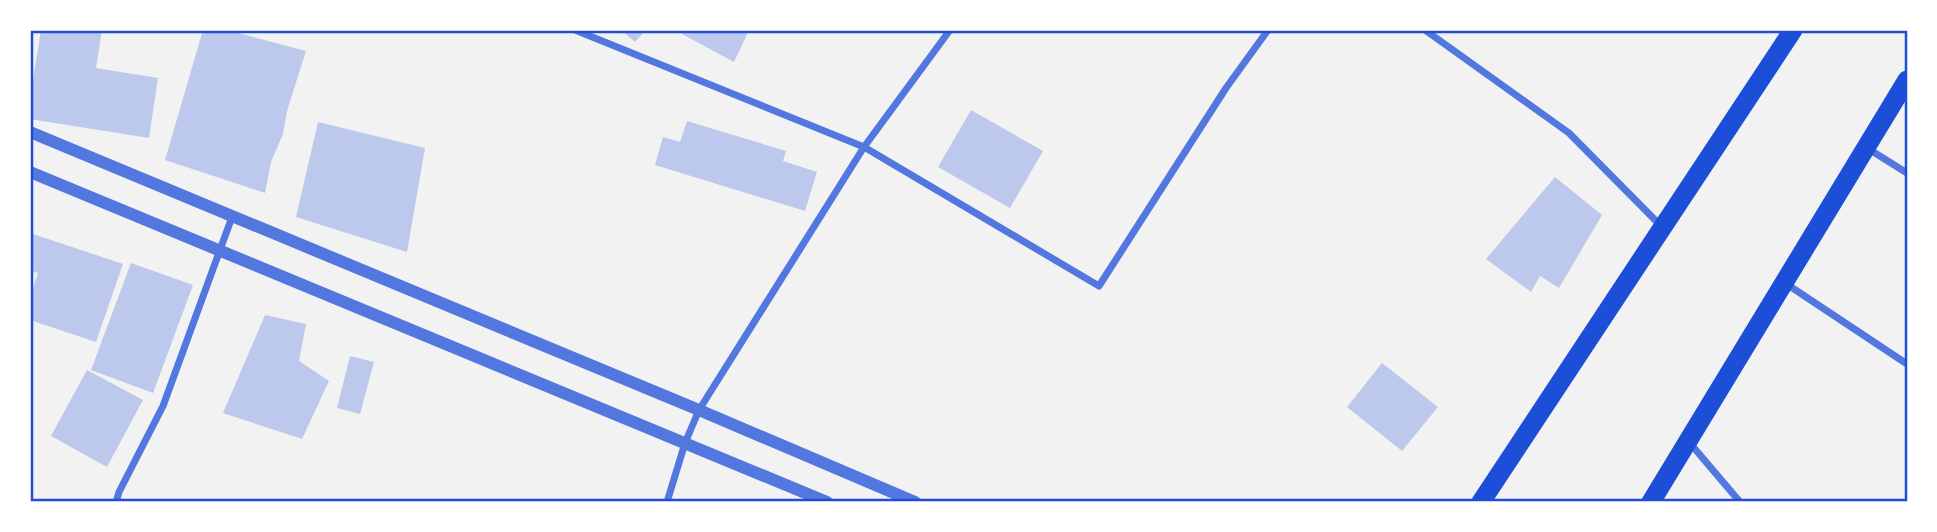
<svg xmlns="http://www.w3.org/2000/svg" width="1937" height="532" viewBox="0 0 1937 532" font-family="Rubik,sans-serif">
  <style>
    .building { fill: #bdc9ec }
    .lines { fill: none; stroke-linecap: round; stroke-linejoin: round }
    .minor { stroke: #5277de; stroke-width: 7 }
    .tertiary { stroke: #5277de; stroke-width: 12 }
    .trunk { stroke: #1d4ed8; stroke-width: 19 }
    .neatline { fill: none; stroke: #1d4ed8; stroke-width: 2.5 }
  </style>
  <rect width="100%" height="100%" fill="#f2f2f2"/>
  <g class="building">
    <path d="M41,30H102L96,68L158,78L149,138L30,119V98Z"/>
    <path d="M203,30H227L306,51L287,111L283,134L271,162L265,193L165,160Z"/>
    <path d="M621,30H646L635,42Z"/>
    <path d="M684,30H749L734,62L682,34Z"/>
    <path d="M971,110L1043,151L1010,208L938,167Z"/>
    <path d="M687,121L786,151L783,161L817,172L805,211L655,165L663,137L680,142Z"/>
    <path d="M318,122L425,148L407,252L296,217Z"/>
    <path d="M1555,177L1602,215L1559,288L1540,276L1531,292L1486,259Z"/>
    <path d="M30,233L123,264L96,342L30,320V298L38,273L30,270Z"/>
    <path d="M131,263L193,285L153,393L91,370Z"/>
    <path d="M265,315L306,324L299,361L329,381L302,439L223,413Z"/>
    <path d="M350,356L374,362L360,414L337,408Z"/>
    <path d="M1382,363L1438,407L1402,451L1347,407Z"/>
    <path d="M87,370L143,400L107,467L51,436Z"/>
  </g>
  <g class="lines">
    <g class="minor">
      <path d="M575,30L864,147L1099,286L1226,88L1268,30"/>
      <path d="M1425,30L1569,133L1662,227"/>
      <path d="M1867,148L1907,173"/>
      <path d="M1785,283L1907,364"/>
      <path d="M1689,442L1740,502"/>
      <path d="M116,502L119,492L163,406L232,217"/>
      <path d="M667,502L685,443L699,410L864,147L950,30"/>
    </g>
    <g class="tertiary">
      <path d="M30,132L699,410L915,502"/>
      <path d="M30,172L827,502"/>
    </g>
    <g class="trunk">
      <path d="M1481,502L1793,30"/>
      <path d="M1651,502L1907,80"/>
    </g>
  </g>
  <rect width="1937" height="532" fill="none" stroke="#ffffff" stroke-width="63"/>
  <rect x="32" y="32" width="1874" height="468" class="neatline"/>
</svg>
